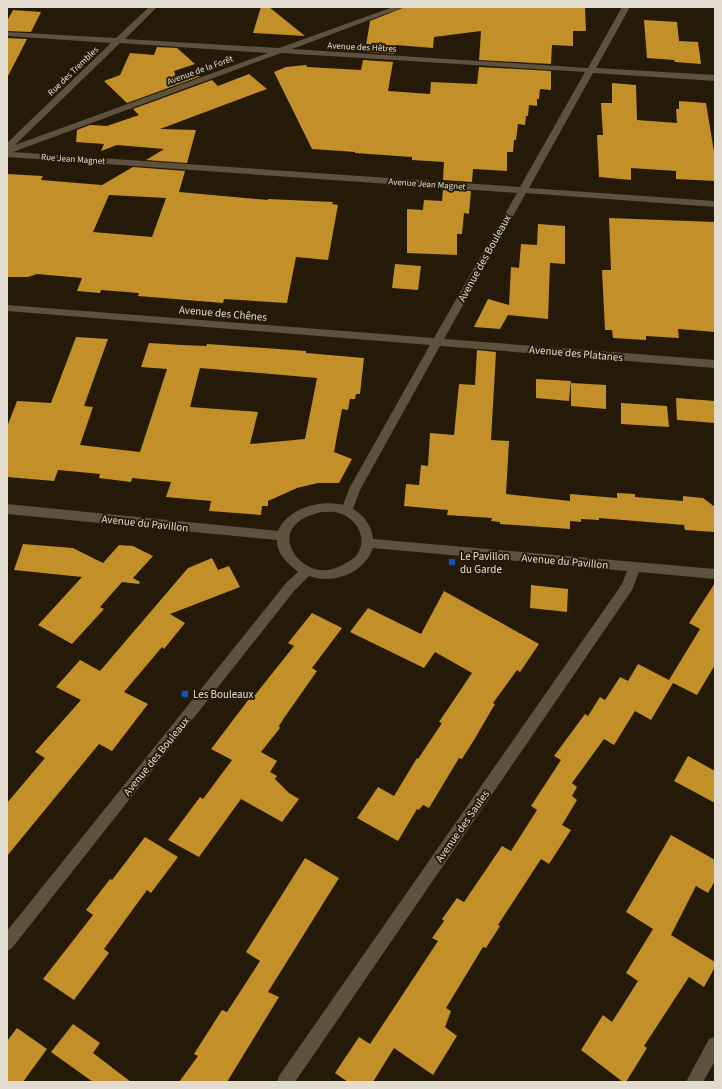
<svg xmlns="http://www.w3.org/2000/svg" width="722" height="1089" viewBox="0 0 722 1089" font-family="'Source Sans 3',sans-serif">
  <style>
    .building { fill: #c38f28; fill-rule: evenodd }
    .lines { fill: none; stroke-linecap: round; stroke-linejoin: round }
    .minor { fill: #5e513e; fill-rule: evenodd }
    .transit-dot { fill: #1a4fb4; stroke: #251a08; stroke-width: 1.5 }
    .labels { text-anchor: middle; stroke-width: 4; stroke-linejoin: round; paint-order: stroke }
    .far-street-label { font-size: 9px; fill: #e2dbd0; stroke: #251a08 }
    .street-label { font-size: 11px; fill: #e2dbd0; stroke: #251a08 }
    .poi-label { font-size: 11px; fill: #e2dbd0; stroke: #251a08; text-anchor: start }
  </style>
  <rect width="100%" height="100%" fill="#251a08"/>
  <g class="building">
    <path d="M261,7H269L305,36L253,33Z"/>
    <path d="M405,7H585L586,31H573V46L552,45L551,64L479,60L481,31L434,37L433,48L396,45L395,54L365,52L370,21Z"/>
    <path d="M13,10L41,12L31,32L7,31V21Z"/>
    <path d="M644,20L677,22L679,41L698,42L701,64L675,62L674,60L647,58Z"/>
    <path d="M7,38L27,39L7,78Z"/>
    <path d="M157,47L177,48L195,64L174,71L176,78L201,76L127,103L104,81L120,75L130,53L154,55Z"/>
    <path d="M363,60L393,62L388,91L430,94L431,82L477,84L479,67L551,71V90L540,89L539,99H537V106L529,105L528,116H526L525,125L518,124L516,140H514L513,152H507V171L473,169L472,182L443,180L444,162L412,160V157L355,153V152L312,149L274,72L286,67L306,65L307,67L361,70Z"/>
    <path d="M249,74L267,89L160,129L196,130L187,163L146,160L164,149L117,145L101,151L104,144L76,142L77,130L90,125L107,126L139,115L133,109L212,80L218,86Z"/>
    <path d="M612,83L636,85L637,120L677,123L676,109H679V101L706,103L715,158V181L676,179V171L631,168V180L599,177L597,135H603L601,103H612Z"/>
    <path d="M133,167L185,171L179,192L268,200V199L333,202L332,204L338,205L328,260L296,257L287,303L224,299L223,303L138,296L139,293L101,290L100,293L77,291L82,278L37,274L28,277H7V174L43,176L41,180L102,185ZM109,195L166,198L152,237L93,232Z"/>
    <path d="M443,189L471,191L469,214L464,213L462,234H457V255L407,253V209L423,210L424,200L442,201Z"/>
    <path d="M609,218L715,222V332L678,329L679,338L646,336V340L613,338L612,330H605L602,270H611Z"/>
    <path d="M538,224L565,226V264L550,263L548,319L508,315L500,329L474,327L488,299L509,305L511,267L519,268L521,244L537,245Z"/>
    <path d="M395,264L421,266L418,290L392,288Z"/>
    <path d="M76,337L108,339L84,406L93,407L80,445L140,452L167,369L141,367L149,343L182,345L206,346L207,344L306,351V353L364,358L360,394H356L355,399H350L348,410L342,409L334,452L352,459L339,483H318L297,488L268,501V506H262L261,515L209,511L211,501L166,497L171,482L132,478L131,482L99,478L100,474L58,470L54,481L7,477V427L17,401L51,403ZM200,368L317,378L305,439L250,444L258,412L190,407Z"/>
    <path d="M477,350L496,352L491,440L509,441L506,494L570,501V494L617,498V493L635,494V497L683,501V496L703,498L715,507V532L685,530L684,525L599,518V520L581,519V522L570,521V529L500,524V522L491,521L492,518L447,515L448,510L404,506L406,484L419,485L421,465L428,466L430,433L454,435L459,384L475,385Z"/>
    <path d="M536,379L571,381L569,401L536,398Z"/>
    <path d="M571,383L606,385V409L571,406Z"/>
    <path d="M676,398L715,401V423L677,420Z"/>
    <path d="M621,403L667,406L669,427L621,424Z"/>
    <path d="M23,544L73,548L103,563L119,545L133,546L153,556L133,578L140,582L139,584L122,582L100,607L104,609L72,644L38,625L82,577L14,570Z"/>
    <path d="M212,558L218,570L229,566L240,587L170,614L185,623L164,649L162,647L124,692L148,704L112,751L99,744L7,856V803L45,758L35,752L81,700L56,687L80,660L100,671L188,568Z"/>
    <path d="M715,583V665L697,695L673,683L651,720L635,711L614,745L604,739L572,783L577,787L572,796L577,800L562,825L571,830L549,864L541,859L498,925L500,926L486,948L483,947L446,1008L451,1011L445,1027L457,1036L433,1075L394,1048L373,1082H348L335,1073L359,1037L370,1044L438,941L432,938L444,921L442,919L457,898L464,902L502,846L511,851L537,810L531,806L561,760L554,756L585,714L588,716L600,697L605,700L620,677L628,681L638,664L669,680L700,629L689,623Z"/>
    <path d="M531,585L568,589L567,612L530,608Z"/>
    <path d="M444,591L539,644L520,672L517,670L493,703L495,704L474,740L462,759L459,758L429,808L423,805L419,810L417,809L398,841L357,818L378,787L394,796L417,758L418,759L442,723L439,722L472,673L435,652L424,668L350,632L368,608L421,634Z"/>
    <path d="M312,613L342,628L312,668L317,671L284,718L279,726L280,728L261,752L277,761L270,772L277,776L275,779L289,793L299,799L282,822L241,799L199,857L168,840L200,797L203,799L232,760L211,749L249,699L251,700L294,646L288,643Z"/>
    <path d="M688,756L715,771V803L674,781Z"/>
    <path d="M671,835L715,860V881L708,893L696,886L671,935L715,962V967L704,987L689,977L644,1046L647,1048L626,1082H623L581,1050L603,1015L612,1022L638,981L626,973L653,929L626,912Z"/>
    <path d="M145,837L178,857L151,893L147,890L104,949L109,953L74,1000L43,979L93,915L86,910L110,879L112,880Z"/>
    <path d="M305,858L339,878L268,992L279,997L227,1082H179L198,1056L194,1054L222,1010L227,1012L260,961L246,952Z"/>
    <path d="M73,1024L100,1043L93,1053L131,1082H93L51,1052Z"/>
    <path d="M17,1028L47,1049L23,1082H7V1041Z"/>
  </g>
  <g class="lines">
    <g class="minor">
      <path d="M149,7H157L125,39L279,48L393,7H404L292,49L588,68L622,7H630L596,68L715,75V81L593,73L529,188L715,201V207L526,193L444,339L715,360V368L440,346L360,490L353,509C364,515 372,526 373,539L715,569V579L639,572L632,590L295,1082H277L279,1076L622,584L627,571L373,548C364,573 334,585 309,576L294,591L12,948L7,951V931L286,583L298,572C289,564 276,554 277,540L7,514V504L278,531C288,508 320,499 343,505L350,487L430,345L7,311V305L434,338L517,193L7,157V143L111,43L7,36V32L116,38ZM120,43L268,53L15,145ZM281,53L585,72L520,187L13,152ZM321,512C327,512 334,511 339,513C355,518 367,535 359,551C357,557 351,560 346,563C338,568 329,571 320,570C296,567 276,536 301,520C307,516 315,514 321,512Z"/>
      <path d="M715,1037V1061L703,1082H686L709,1039Z"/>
    </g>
  </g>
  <g class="transit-dot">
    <rect x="448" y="558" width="8" height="8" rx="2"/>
    <rect x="181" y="690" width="8" height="8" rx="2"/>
  </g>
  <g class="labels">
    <g class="far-street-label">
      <text transform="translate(362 47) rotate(3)" y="3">Avenue des Hêtres</text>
      <text transform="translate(200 70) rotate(-20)" y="3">Avenue de la Forêt</text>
      <text transform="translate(73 71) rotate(-44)" y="3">Rue des Trembles</text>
      <text transform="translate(73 159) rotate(4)" y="3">Rue Jean Magnet</text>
      <text transform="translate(427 184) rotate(4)" y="3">Avenue Jean Magnet</text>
    </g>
    <g class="street-label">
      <text transform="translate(484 258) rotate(-61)" y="4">Avenue des Bouleaux</text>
      <text transform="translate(223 313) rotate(5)" y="4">Avenue des Chênes</text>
      <text transform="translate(576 353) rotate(5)" y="4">Avenue des Platanes</text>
      <text transform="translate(145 523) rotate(6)" y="4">Avenue du Pavillon</text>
      <text transform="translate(565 561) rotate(5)" y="4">Avenue du Pavillon</text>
      <text transform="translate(156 756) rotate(-51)" y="4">Avenue des Bouleaux</text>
      <text transform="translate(462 826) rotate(-55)" y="4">Avenue des Saules</text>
    </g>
    <g class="poi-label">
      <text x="460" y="560">Le Pavillon<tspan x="460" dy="13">du Garde</tspan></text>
      <text x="193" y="698">Les Bouleaux</text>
    </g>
  </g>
  <rect width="722" height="1089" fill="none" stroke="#e2dbd0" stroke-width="16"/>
</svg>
